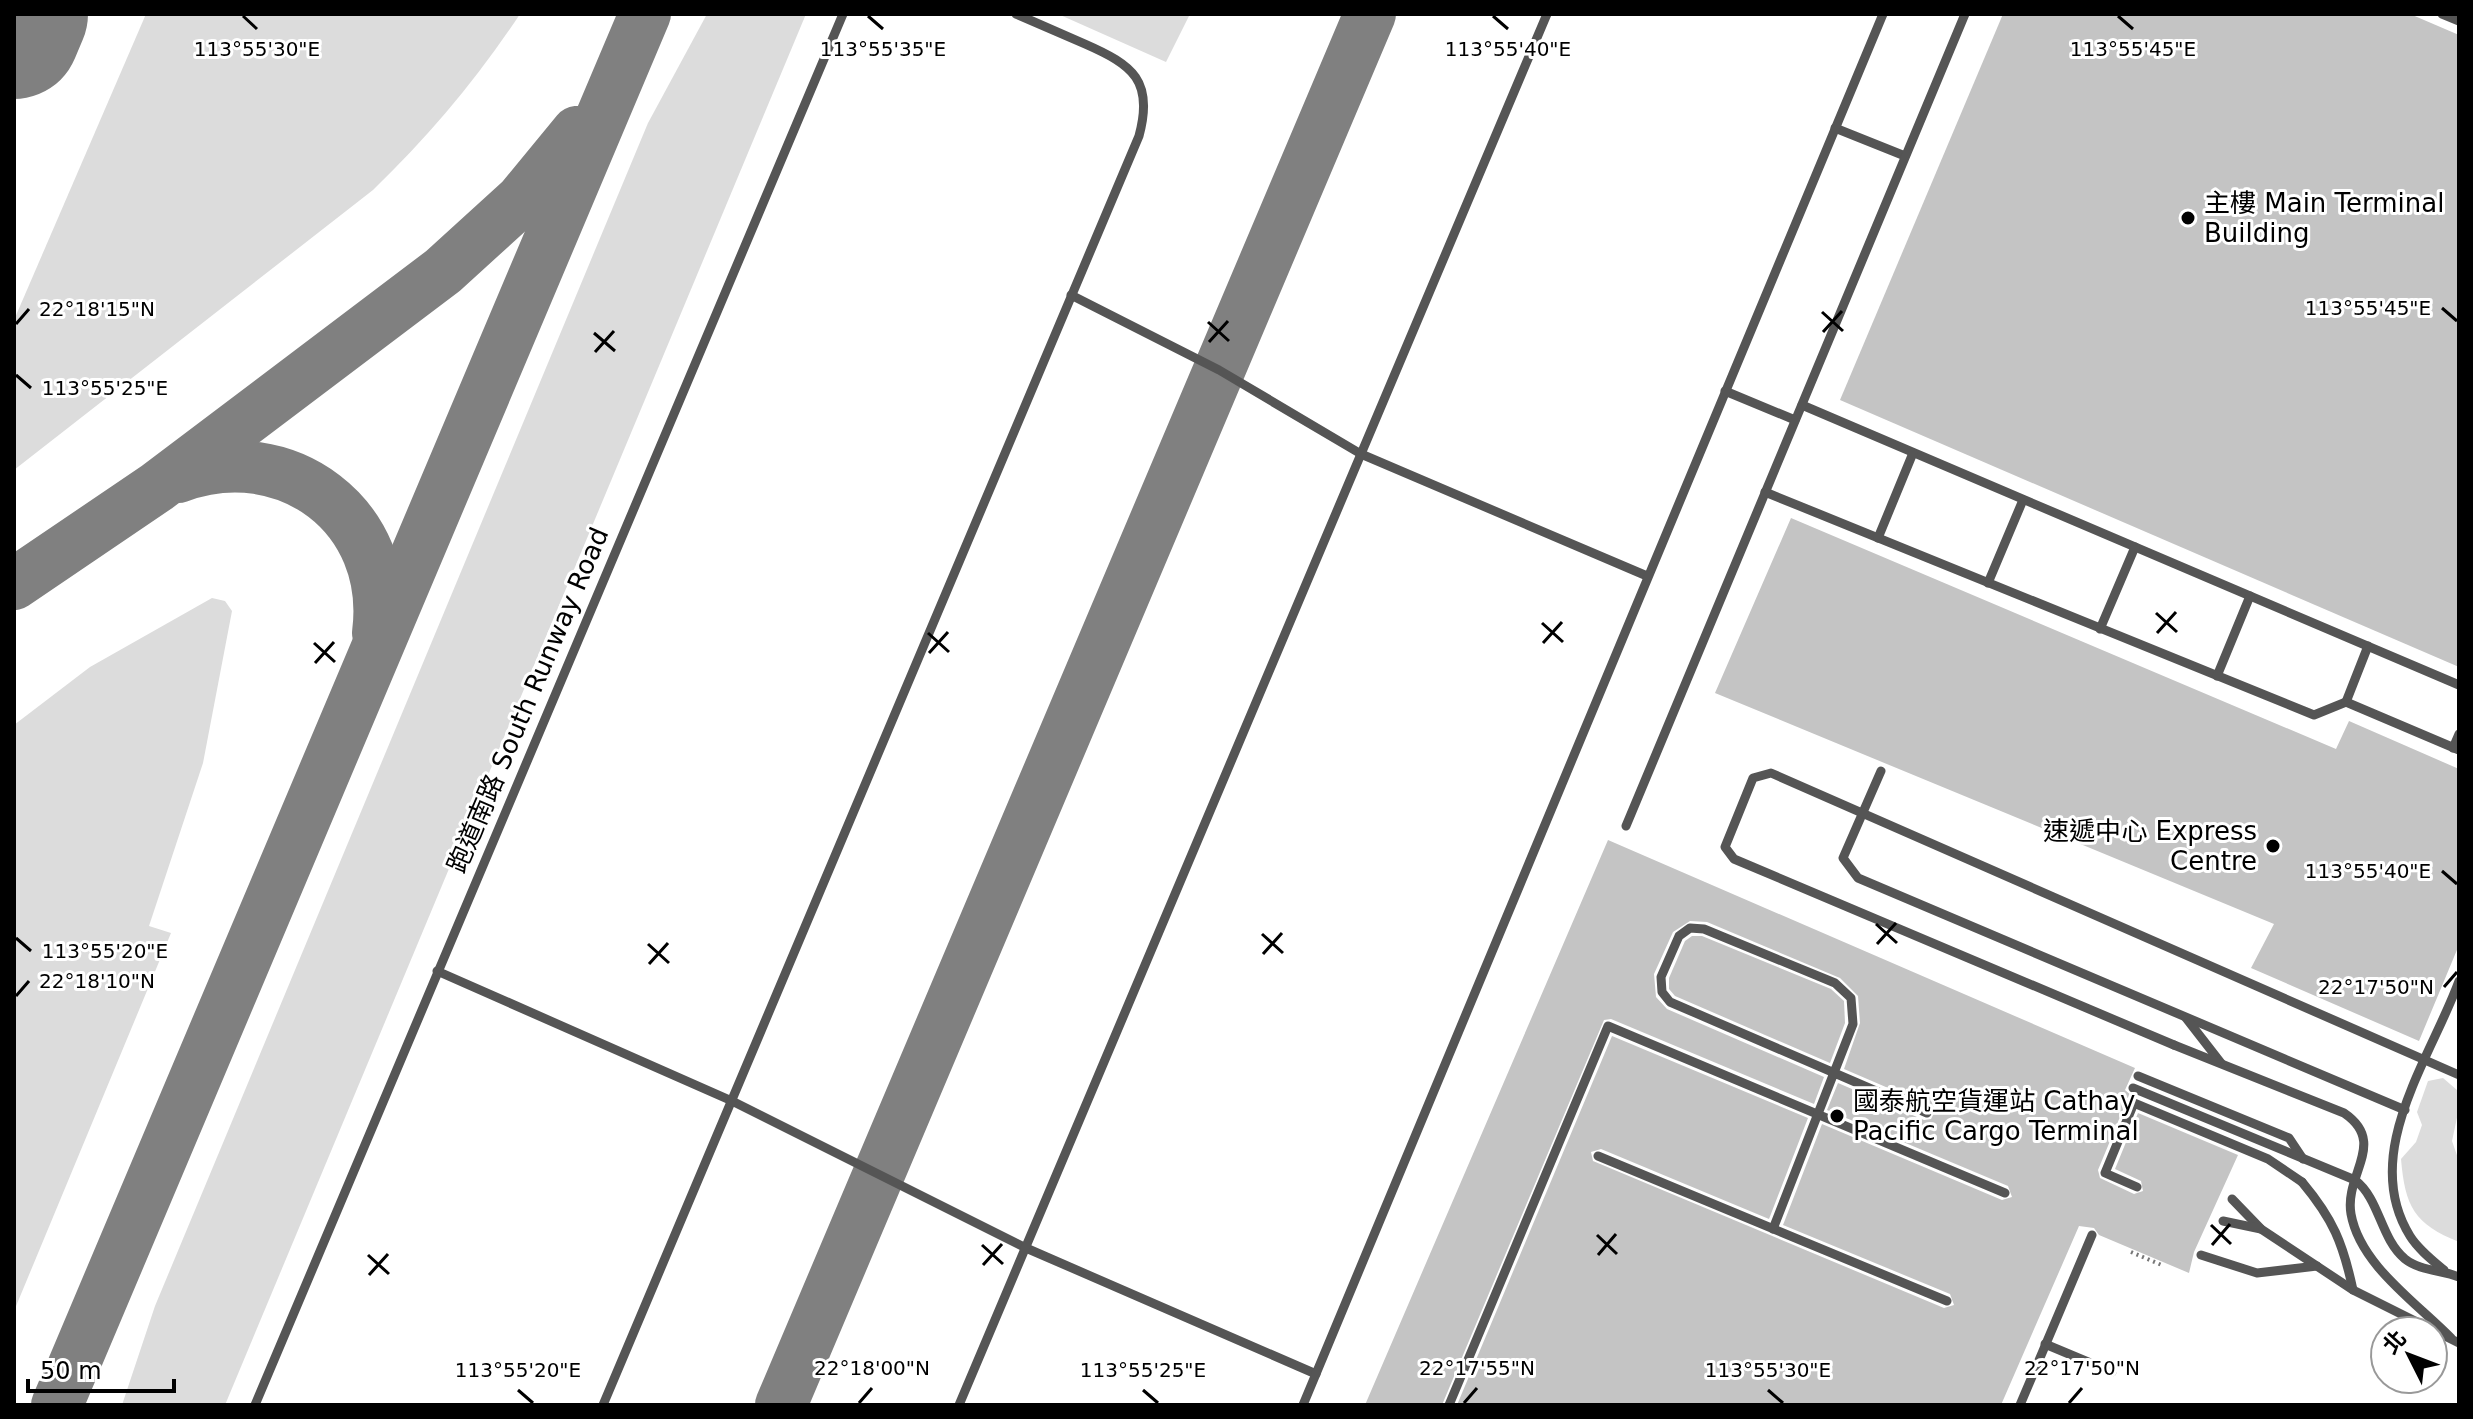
<svg xmlns="http://www.w3.org/2000/svg" width="2473" height="1419" viewBox="0 0 2473 1419" font-family="'DejaVu Sans','Noto Sans TC',sans-serif">
  <style>
    .green { fill: #dcdcdc }
    .lines { fill: none; stroke-linecap: round; stroke-linejoin: round }
    .taxiway { stroke: #808080; stroke-width: 52 }
    .runway { stroke: #808080; stroke-width: 132 }
    .building { fill: #c4c4c4 }
    .path { stroke: #777; stroke-width: 4; stroke-dasharray: 2 4; stroke-linecap: butt }
    .service { stroke: #555; stroke-width: 9 }
    .service-bridge { stroke: #555; stroke-width: 9 }
    .ticks { fill: none; stroke: #000; stroke-width: 3 }
    .poi-dot { fill: #000; stroke: #fff; stroke-width: 3 }
    .labels { text-anchor: middle; stroke-width: 6; stroke-linejoin: round; paint-order: stroke }
    .poi-label { font-size: 26px; fill: #000; stroke: #fff; text-anchor: start }
    .street-label { font-size: 26px; fill: #000; stroke: #fff }
    .ticks-label { font-size: 20px; text-anchor: middle; fill: #000; stroke: #fff; stroke-width: 6; stroke-linejoin: round; paint-order: stroke }
  </style>
  <rect width="100%" height="100%" fill="#fff"/>
  <g class="green">
    <path d="M146,14H520C477,79 429,136 373,190L14,470V320Z"/>
    <path d="M707,14H806L225,1405H122L155,1306L648,123Z"/>
    <path d="M1058,14H1190L1166,62Z"/>
    <path d="M212,598L225,601L232,611L203,763L149,926L171,933L14,1311V725L90,667Z"/>
    <path d="M2443,1078L2457,1090L2458,1113L2452,1141L2459,1161V1242C2414,1224 2405,1206 2401,1159L2416,1142L2422,1125L2417,1112L2428,1081Z"/>
  </g>
  <g class="lines">
    <g class="taxiway">
      <path d="M178,477C286,437 393,516 378,633"/>
      <path d="M14,584L157,487L443,271L521,200L577,132"/>
      <path d="M57,1405L645,14"/>
      <path d="M781,1405L1370,14"/>
    </g>
    <path class="runway" d="M14,33L22,14"/>
  </g>
  <g class="building">
    <path d="M2003,14H2410L2459,35V667L1840,400Z"/>
    <path d="M1791,518L2336,749L2349,721L2459,769V945L2419,1041L2251,968L2274,924L1715,693Z"/>
    <path d="M1608,840L2135,1068L2125,1090L2132,1096L2127,1100L2098,1170L2100,1178L2134,1194L2143,1191L2141,1181L2115,1169L2138,1113L2238,1155L2194,1252L2189,1273L2099,1235L2094,1228L2079,1226L2001,1405H1457L1612,1036L1808,1118L1769,1219L1601,1149L1591,1152L1593,1161L1944,1308L1954,1305L1950,1294L1783,1225L1822,1124L2002,1200L2012,1197L2008,1186L1827,1110L1838,1083L1924,1120L1931,1119L1934,1113L1930,1106L1844,1069L1860,1023L1858,996L1840,978L1707,922L1690,921L1673,932L1654,974L1656,997L1667,1009L1824,1077L1814,1104L1611,1019L1604,1020L1442,1405H1365Z"/>
    <path d="M1692,936H1702L1831,989L1844,1001L1845,1023L1830,1063L1675,996L1669,989V978L1685,941Z"/>
  </g>
  <g class="lines">
    <path class="path" d="M2131,1252L2164,1266"/>
    <g class="service">
      <path d="M2442,14L2459,21"/>
      <path d="M1835,128L1905,156"/>
      <path d="M1071,295L1219,370L1361,454L1647,576"/>
      <path d="M1725,391L1795,420"/>
      <path d="M1802,405L2459,685"/>
      <path d="M1765,492L2314,715L2346,702L2459,750"/>
      <path d="M1878,538L1913,453"/>
      <path d="M1988,583L2023,500"/>
      <path d="M2100,629L2135,547"/>
      <path d="M2217,676L2250,596"/>
      <path d="M2346,702L2368,646"/>
      <path d="M2453,748L2459,734"/>
      <path d="M1881,771L1843,858L1858,878L2405,1110"/>
      <path d="M1626,826L1965,14"/>
      <path d="M437,971L732,1101L1026,1248L1316,1374"/>
      <path d="M2186,1018L2221,1063"/>
      <path d="M2174,1045L2344,1113C2388,1143 2344,1174 2351,1214C2360,1265 2417,1303 2451,1338"/>
      <path d="M2138,1076L2289,1138L2303,1159"/>
      <path d="M2133,1088L2355,1180C2380,1199 2380,1238 2405,1259C2420,1271 2442,1270 2459,1277"/>
      <path d="M1598,1156L1947,1301"/>
      <path d="M2302,1182C2333,1219 2343,1243 2353,1290"/>
      <path d="M2232,1199L2261,1229L2353,1290L2459,1343"/>
      <path d="M2223,1221L2261,1229"/>
      <path d="M2201,1255L2257,1273L2317,1266"/>
      <path d="M2444,1270C2432,1260 2418,1249 2410,1236C2359,1154 2431,1058 2459,981"/>
      <path d="M2045,1344L2112,1372"/>
      <path d="M255,1405L843,14"/>
      <path d="M603,1405L1139,136C1154,81 1133,65 1085,44C1062,34 1039,24 1016,14"/>
      <path d="M959,1405L1547,14"/>
      <path d="M1303,1405L1883,14"/>
      <path d="M1449,1405L1608,1026L2005,1193"/>
      <path d="M2020,1405L2092,1235"/>
    </g>
    <g class="service-bridge">
      <path d="M2174,1045L1734,859L1725,847L1753,778L1771,773L2459,1075"/>
      <path d="M2137,1187L2105,1173L2134,1103L2268,1159L2302,1182"/>
      <path d="M1773,1229L1853,1024L1851,998L1835,983L1704,929L1690,928L1679,936L1661,977L1662,992L1670,1002L1927,1113"/>
    </g>
  </g>
  <path class="ticks" d="M243,16L257,29M868,16L883,29M1493,16L1508,29M2118,16L2133,29M2442,308L2457,321M1822,312L1843,331M1208,322L1229,341M16,324L29,309M1823,332L1842,311M594,333L615,351M1209,342L1228,321M595,352L614,331M16,375L31,388M2156,613L2177,632M1542,623L1563,642M928,633L949,652M2157,633L2176,612M314,643L335,662M1543,643L1562,622M929,653L948,632M315,663L334,642M2442,871L2457,884M1876,924L1897,943M1262,934L1283,953M16,938L31,951M648,944L669,963M1877,944L1896,923M1263,954L1282,933M649,964L668,943M2444,987L2457,972M16,996L29,981M2211,1225L2231,1244M1597,1235L1617,1254M982,1245L1003,1264M2212,1245L2230,1224M368,1255L389,1274M1598,1255L1616,1234M983,1265L1002,1244M369,1275L388,1254M518,1390L533,1403M1143,1390L1158,1403M1768,1390L1783,1403M859,1403L872,1388M1464,1403L1477,1388M2069,1403L2082,1388"/>
  <g class="poi-dot">
    <circle cx="2188" cy="218" r="8"/>
    <circle cx="2273" cy="846" r="8"/>
    <circle cx="1837" cy="1116" r="8"/>
  </g>
  <g class="labels">
    <g class="poi-label">
      <text x="2204" y="212">主樓 Main Terminal<tspan x="2204" dy="30">Building</tspan></text>
      <text x="2257" y="840" text-anchor="end">速遞中心 Express<tspan x="2257" dy="30">Centre</tspan></text>
      <text x="1853" y="1110">國泰航空貨運站 Cathay<tspan x="1853" dy="30">Pacific Cargo Terminal</tspan></text>
    </g>
    <g class="street-label">
      <text transform="translate(528 700) rotate(-67)" y="9">跑道南路 South Runway Road</text>
    </g>
  </g>
  <g class="ticks-label">
    <text x="257" y="56">113°55'30"E</text>
    <text x="883" y="56">113°55'35"E</text>
    <text x="1508" y="56">113°55'40"E</text>
    <text x="2133" y="56">113°55'45"E</text>
    <text x="2368" y="315">113°55'45"E</text>
    <text x="97" y="316">22°18'15"N</text>
    <text x="105" y="395">113°55'25"E</text>
    <text x="2368" y="878">113°55'40"E</text>
    <text x="105" y="958">113°55'20"E</text>
    <text x="97" y="988">22°18'10"N</text>
    <text x="2376" y="994">22°17'50"N</text>
    <text x="872" y="1375">22°18'00"N</text>
    <text x="1477" y="1375">22°17'55"N</text>
    <text x="2082" y="1375">22°17'50"N</text>
    <text x="518" y="1377">113°55'20"E</text>
    <text x="1143" y="1377">113°55'25"E</text>
    <text x="1768" y="1377">113°55'30"E</text>
  </g>
  <rect width="2473" height="1419" fill="none" stroke="#000000" stroke-width="32"/>
  <g transform="translate(2409 1355) rotate(312)"><circle r="38" fill="#ffffff" stroke="#999999" stroke-width="2"/>
  <path d="M0-6L14 30L0 20L-14 30Z" fill="#000000"/>
  <text y="-12" font-size="22" font-weight="bold" text-anchor="middle" fill="#000000">北</text>
  </g>
  <path d="M28 1379v12h146v-12" fill="none" stroke="#000000" stroke-width="4"/>
  <text x="40" y="1379" font-size="24" fill="#000000" stroke="#ffffff" stroke-width="6" paint-order="stroke">50 m</text>
</svg>
